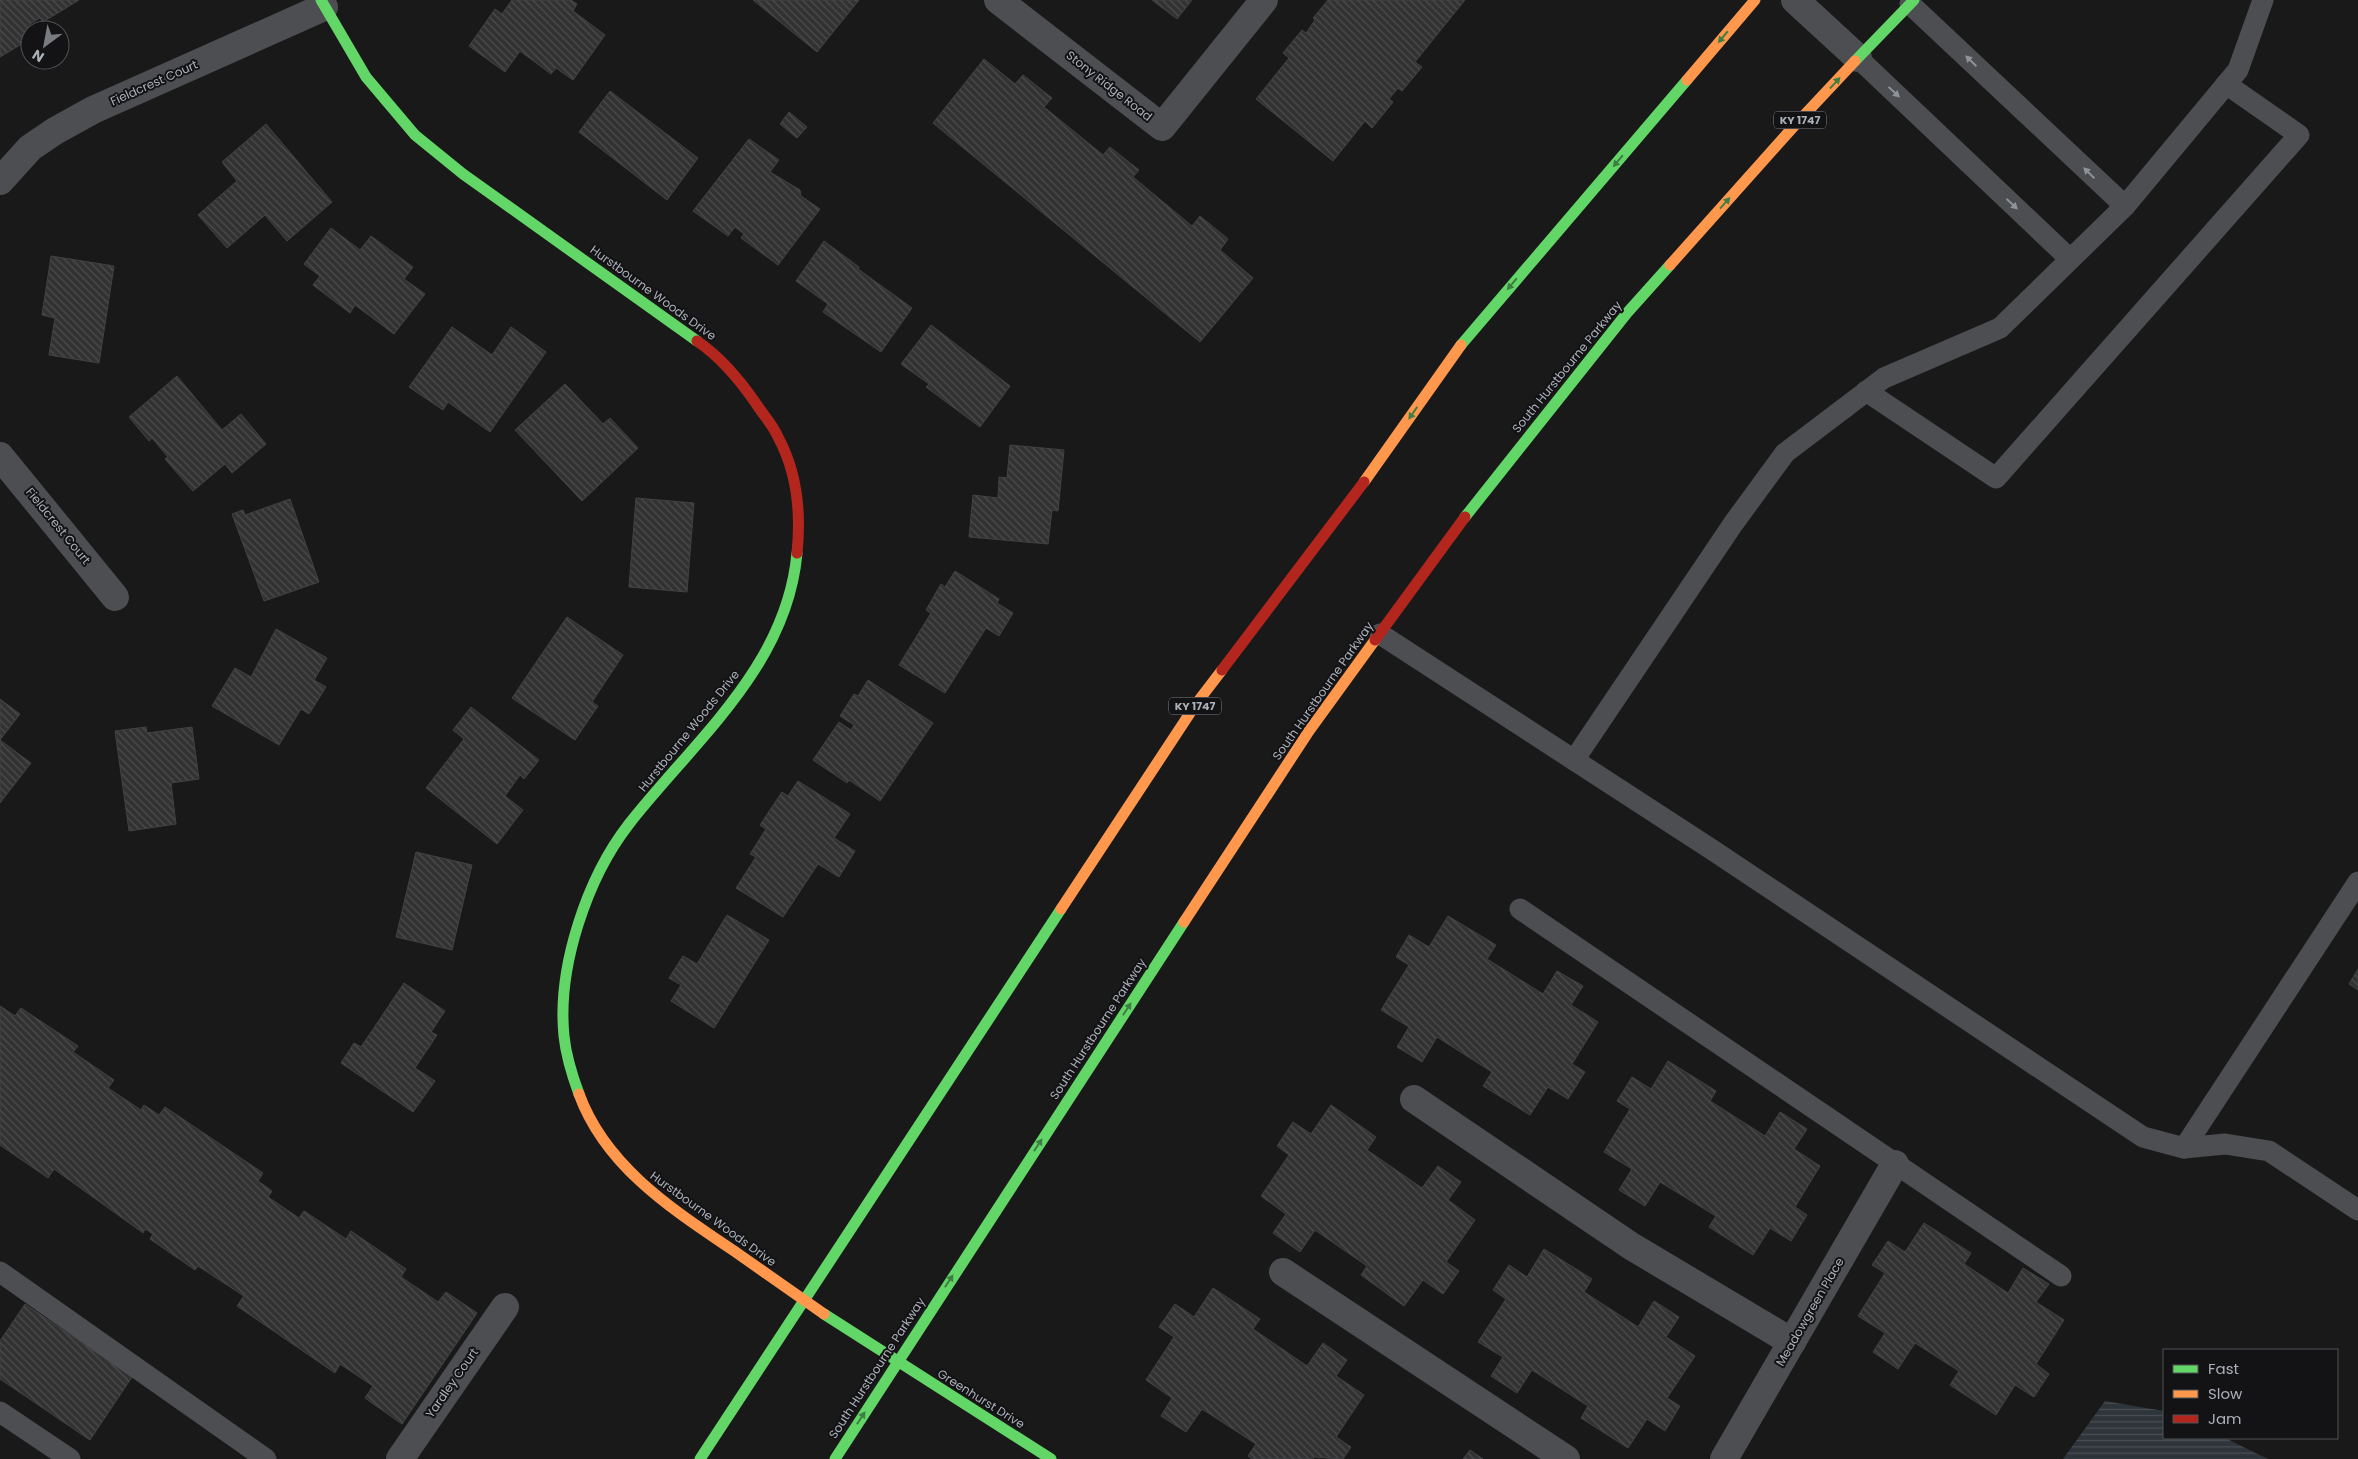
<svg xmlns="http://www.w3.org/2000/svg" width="2358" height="1459" viewBox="0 0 2358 1459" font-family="Poppins,sans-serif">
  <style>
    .water { fill: url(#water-rules) }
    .building { fill: url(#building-back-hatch); stroke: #414245 }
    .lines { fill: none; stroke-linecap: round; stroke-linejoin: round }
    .lane { stroke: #4d4e52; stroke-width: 21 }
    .street { stroke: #4d4e52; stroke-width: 28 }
    .fast { stroke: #63d668; stroke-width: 11 }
    .slow { stroke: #ff974d; stroke-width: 11 }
    .jam { stroke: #b3261e; stroke-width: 11 }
    .oneway { fill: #3f7e43 }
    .oneway2 { fill: #8f939a }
    .labels { text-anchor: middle; stroke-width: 4; stroke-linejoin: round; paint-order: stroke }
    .shield { fill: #131315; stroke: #7d8188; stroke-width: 1 }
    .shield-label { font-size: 11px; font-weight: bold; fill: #abb0b9 }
    .street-label { font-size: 12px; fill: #abb0b9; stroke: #131315 }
  </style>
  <defs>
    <pattern id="water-rules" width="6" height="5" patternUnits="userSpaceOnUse" patternTransform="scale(1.25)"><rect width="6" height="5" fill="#2d343a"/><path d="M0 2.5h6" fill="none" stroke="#494f54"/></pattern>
    <pattern id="building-back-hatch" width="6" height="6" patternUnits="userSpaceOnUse" patternTransform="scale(1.25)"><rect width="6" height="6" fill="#323233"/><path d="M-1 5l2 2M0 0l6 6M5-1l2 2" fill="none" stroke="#4d4d4e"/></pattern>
  </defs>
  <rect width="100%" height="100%" fill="#191919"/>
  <path class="water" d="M2105,1401L2164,1411V1438H2225L2268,1459H2063Z"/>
  <g class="building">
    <path d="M0,0H79L43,22L40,18L30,24L33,30H30V39L0,57Z"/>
    <path d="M512,0H571L577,4L573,11L605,35L573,80L556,68L551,74L520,51L505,72L469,46L495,9L502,14Z"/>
    <path d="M753,0H859L817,52Z"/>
    <path d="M1152,0H1192L1177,19Z"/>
    <path d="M1328,0H1465L1415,62L1422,67L1402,91L1398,88L1389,99L1393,102L1372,128L1365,121L1333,161L1256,99L1289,58L1283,53L1302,30L1306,33L1315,20L1313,18Z"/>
    <path d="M984,59L1015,84L1023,75L1052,98L1044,107L1103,155L1110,147L1139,170L1133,177L1192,226L1200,216L1228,239L1220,250L1253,278L1200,342L933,123Z"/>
    <path d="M610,91L698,158L667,200L579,132Z"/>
    <path d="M789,112L807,127L797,138L780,124Z"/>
    <path d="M266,124L332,202L287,241L265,215L227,248L198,215L237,181L222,162Z"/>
    <path d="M749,139L779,160L770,172L800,190L801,196L820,209L778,265L741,238L744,234L735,227L728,236L693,211Z"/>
    <path d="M331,228L360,250L371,236L413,267L404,279L425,294L394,334L355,305L350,313L313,285L320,276L304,264Z"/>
    <path d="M824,241L859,267L858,269L912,308L881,352L823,312L828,304L796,281Z"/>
    <path d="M51,256L114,266L99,363L49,355L55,318L42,315Z"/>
    <path d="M931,325L1010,386L980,427L926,387L929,384L901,364Z"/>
    <path d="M452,327L492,355L511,327L546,352L490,432L448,402L443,410L409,387Z"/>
    <path d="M177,376L222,430L241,414L266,444L232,473L225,464L193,491L165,459L168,457L152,438L149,441L129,417Z"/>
    <path d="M565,384L603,424L610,418L638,448L582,501L515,430Z"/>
    <path d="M1010,445L1064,450L1058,511L1052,510L1048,544L969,537L973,495L998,498L999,477L1007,478Z"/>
    <path d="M636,498L694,503L687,592L629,587Z"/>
    <path d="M290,499L319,582L264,601L232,514L243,510L245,515Z"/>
    <path d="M955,571L999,599L997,603L1013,613L999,636L986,628L945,693L899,665L931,613L926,610L941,584L945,587Z"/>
    <path d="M567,617L623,655L592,702L598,706L575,740L512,698Z"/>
    <path d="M276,629L327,658L314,680L326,687L309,714L301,709L279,745L212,706L235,668L251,677Z"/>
    <path d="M868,680L933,723L880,801L849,780L847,783L813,760L839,722L851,730L854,725L840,716L854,694L858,696Z"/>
    <path d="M0,699L20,714L0,740L31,763L0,803Z"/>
    <path d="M471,707L539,760L524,779L520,775L505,796L523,810L497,844L426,788L464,739L453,730Z"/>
    <path d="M146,727L147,733L192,727L199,779L171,783L176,824L129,831L115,731Z"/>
    <path d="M798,781L850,814L834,838L855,851L839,877L818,864L783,917L736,888L756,857L750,854L766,829L760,825L782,792L788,796Z"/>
    <path d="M416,852L472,865L452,950L396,937Z"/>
    <path d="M727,915L769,940L714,1028L671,1001L681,985L669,978L683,956L697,964Z"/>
    <path d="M1448,916L1496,945L1487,959L1543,994L1557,971L1583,986L1571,1005L1598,1022L1572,1064L1585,1072L1568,1099L1548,1087L1530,1115L1483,1086L1492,1072L1437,1037L1422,1062L1397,1047L1409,1027L1381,1010L1409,965L1396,957L1409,935L1429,947Z"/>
    <path d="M2358,969V990L2349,984Z"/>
    <path d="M404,983L445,1011L431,1032L437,1035L415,1068L435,1081L413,1112L341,1063L354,1043L361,1047Z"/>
    <path d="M0,1006L15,1016L21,1008L78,1046L73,1052L114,1080L108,1088L141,1110L144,1105L159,1115L165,1107L263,1173L258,1181L272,1191L268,1197L299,1218L304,1211L346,1239L351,1231L406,1269L401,1277L438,1302L446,1292L477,1313L402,1424L365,1398L373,1386L340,1364L335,1373L237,1306L244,1296L198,1266L195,1270L150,1239L153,1234L145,1229L143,1233L54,1169L48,1178L0,1145Z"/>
    <path d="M1668,1061L1716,1091L1710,1101L1765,1136L1780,1112L1807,1129L1794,1149L1820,1166L1795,1207L1807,1215L1791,1241L1770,1228L1753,1255L1709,1227L1716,1216L1660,1182L1645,1206L1619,1190L1632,1169L1604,1152L1630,1109L1617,1101L1632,1077L1651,1089Z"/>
    <path d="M1331,1105L1376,1137L1367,1150L1422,1188L1438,1166L1461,1182L1448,1200L1475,1220L1446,1262L1459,1271L1443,1294L1423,1280L1404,1306L1361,1275L1367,1266L1315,1230L1300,1252L1273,1233L1286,1214L1261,1196L1289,1155L1277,1146L1293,1122L1311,1134Z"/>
    <path d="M1924,1223L1971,1253L1964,1264L2008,1293L2023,1268L2049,1284L2036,1302L2064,1320L2036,1364L2049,1374L2034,1397L2015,1385L1996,1415L1950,1385L1959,1371L1915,1343L1898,1369L1873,1352L1885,1333L1858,1316L1885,1273L1872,1265L1888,1241L1905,1252Z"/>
    <path d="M1544,1249L1592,1279L1584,1292L1638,1327L1654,1301L1679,1317L1666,1337L1695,1356L1667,1398L1680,1406L1665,1431L1647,1419L1628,1448L1581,1418L1588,1406L1532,1370L1517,1393L1491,1376L1503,1357L1478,1342L1506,1299L1493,1290L1509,1265L1527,1277Z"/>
    <path d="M1213,1288L1260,1319L1253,1329L1307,1366L1323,1343L1347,1360L1336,1376L1364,1395L1336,1437L1351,1447L1343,1459L1314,1457L1313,1459H1252L1248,1456L1256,1444L1202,1409L1186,1432L1161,1416L1172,1398L1146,1380L1174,1337L1159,1327L1175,1304L1194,1317Z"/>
    <path d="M25,1304L132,1377L90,1440L0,1379V1341Z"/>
    <path d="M1470,1450L1483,1459H1463Z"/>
  </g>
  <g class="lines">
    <g class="lane">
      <path d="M1910,4L2125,206"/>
      <path d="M1858,58L2070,259"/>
      <path d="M1866,391L1996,478L2299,135L2226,84"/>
      <path d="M1380,634L1711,849L2143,1137L2184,1148L2225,1144L2269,1151L2358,1210"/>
      <path d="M1574,760L1733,524L1785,453L1884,378L2000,328L2125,206L2238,70L2263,0"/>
      <path d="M1520,909L2061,1276"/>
      <path d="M2184,1148L2358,882"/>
      <path d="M0,1272L266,1459"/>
      <path d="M0,1412L70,1459"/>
    </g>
    <g class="street">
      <path d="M998,0L1162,127L1264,0"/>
      <path d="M1795,0L1858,58"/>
      <path d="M0,181L30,148L55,131L93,110L324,7"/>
      <path d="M0,456L115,597"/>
      <path d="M1414,1099L1631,1246L1792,1342"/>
      <path d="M1283,1272L1566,1459"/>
      <path d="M400,1459L505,1307"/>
      <path d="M1724,1459L1895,1164"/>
    </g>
    <g class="fast">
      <path d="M321,0L366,77L415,135L463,174L697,341"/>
      <path d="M1855,61L1914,0"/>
      <path d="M1461,345L1687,80"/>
      <path d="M1465,517L1627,313L1670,265"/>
      <path d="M579,1094C572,1075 566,1056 564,1036C557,967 587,878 629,824C695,740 787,666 797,553"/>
      <path d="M824,1314L1051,1459"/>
      <path d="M700,1459L1061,909"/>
      <path d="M835,1459L1184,922"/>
    </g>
    <g class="slow">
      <path d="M1687,80L1755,0"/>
      <path d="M1670,265L1795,125L1855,61"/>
      <path d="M1364,482L1461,345"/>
      <path d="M1061,909L1196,704L1222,670"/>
      <path d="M1184,922L1309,731L1375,640"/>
      <path d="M579,1094C606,1168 675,1211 737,1253C766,1273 795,1294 824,1314"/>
    </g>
    <g class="jam">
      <path d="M697,341C722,358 740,380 757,405C764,416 773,425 778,437C797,472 801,514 797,553"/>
      <path d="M1375,640L1465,517"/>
      <path d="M1222,670L1364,482"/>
    </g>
  </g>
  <defs><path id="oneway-solid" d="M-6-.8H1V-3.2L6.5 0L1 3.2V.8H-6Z" transform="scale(1.25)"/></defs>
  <g class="oneway">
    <use href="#oneway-solid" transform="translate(1723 37) rotate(130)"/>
    <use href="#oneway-solid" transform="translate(1835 83) rotate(-47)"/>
    <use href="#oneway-solid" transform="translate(1618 161) rotate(130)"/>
    <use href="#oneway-solid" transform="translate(1725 203) rotate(-48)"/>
    <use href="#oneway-solid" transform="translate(1512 284) rotate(130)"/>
    <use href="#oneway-solid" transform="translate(1413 413) rotate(125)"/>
    <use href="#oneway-solid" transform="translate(1127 1009) rotate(-57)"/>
    <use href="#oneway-solid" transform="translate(1038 1145) rotate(-57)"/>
    <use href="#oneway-solid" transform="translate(949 1281) rotate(-57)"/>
    <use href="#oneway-solid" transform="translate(861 1418) rotate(-57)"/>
  </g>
  <g class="oneway2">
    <use href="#oneway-solid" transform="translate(1971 61) rotate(-136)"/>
    <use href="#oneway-solid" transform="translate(1894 92) rotate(43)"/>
    <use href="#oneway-solid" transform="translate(2089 173) rotate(-136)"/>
    <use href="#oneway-solid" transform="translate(2012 204) rotate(43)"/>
  </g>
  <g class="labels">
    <g class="shield">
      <rect x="1774" y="111.5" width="52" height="17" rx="4"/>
      <rect x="1169" y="697.5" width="52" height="17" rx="4"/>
    </g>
    <g class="shield-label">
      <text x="1800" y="124">KY 1747</text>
      <text x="1195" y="710">KY 1747</text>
    </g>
    <g class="street-label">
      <text transform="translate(154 83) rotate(-24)" y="4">Fieldcrest Court</text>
      <text transform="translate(1109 86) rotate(38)" y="4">Stony Ridge Road</text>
      <text transform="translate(653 293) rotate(36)" y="4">Hurstbourne Woods Drive</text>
      <text transform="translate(1567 367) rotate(-51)" y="4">South Hurstbourne Parkway</text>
      <text transform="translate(58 526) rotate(51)" y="4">Fieldcrest Court</text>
      <text transform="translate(1323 691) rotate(-55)" y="4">South Hurstbourne Parkway</text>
      <text transform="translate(689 731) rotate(-51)" y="4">Hurstbourne Woods Drive</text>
      <text transform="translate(1098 1029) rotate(-57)" y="4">South Hurstbourne Parkway</text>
      <text transform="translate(713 1219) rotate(36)" y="4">Hurstbourne Woods Drive</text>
      <text transform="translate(1810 1312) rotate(-60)" y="4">Meadowgreen Place</text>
      <text transform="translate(877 1368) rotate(-57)" y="4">South Hurstbourne Parkway</text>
      <text transform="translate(452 1383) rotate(-55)" y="4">Yardley Court</text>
      <text transform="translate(981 1399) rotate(32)" y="4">Greenhurst Drive</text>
    </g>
  </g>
  <rect x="2163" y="1349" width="175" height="90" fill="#131315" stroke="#505257"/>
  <rect x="2173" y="1365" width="25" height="8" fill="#63d668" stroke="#505257"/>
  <text x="2208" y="1374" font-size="15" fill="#abb0b9">Fast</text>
  <rect x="2173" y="1390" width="25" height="8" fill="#ff974d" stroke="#505257"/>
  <text x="2208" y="1399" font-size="15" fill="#abb0b9">Slow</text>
  <rect x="2173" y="1415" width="25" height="8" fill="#b3261e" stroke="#505257"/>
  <text x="2208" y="1424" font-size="15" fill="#abb0b9">Jam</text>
  <g transform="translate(45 45) rotate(212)"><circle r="24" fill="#131315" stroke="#505257"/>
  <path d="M0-4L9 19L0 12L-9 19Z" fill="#787b81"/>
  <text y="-8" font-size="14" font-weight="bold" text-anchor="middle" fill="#abb0b9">N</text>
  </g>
</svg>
